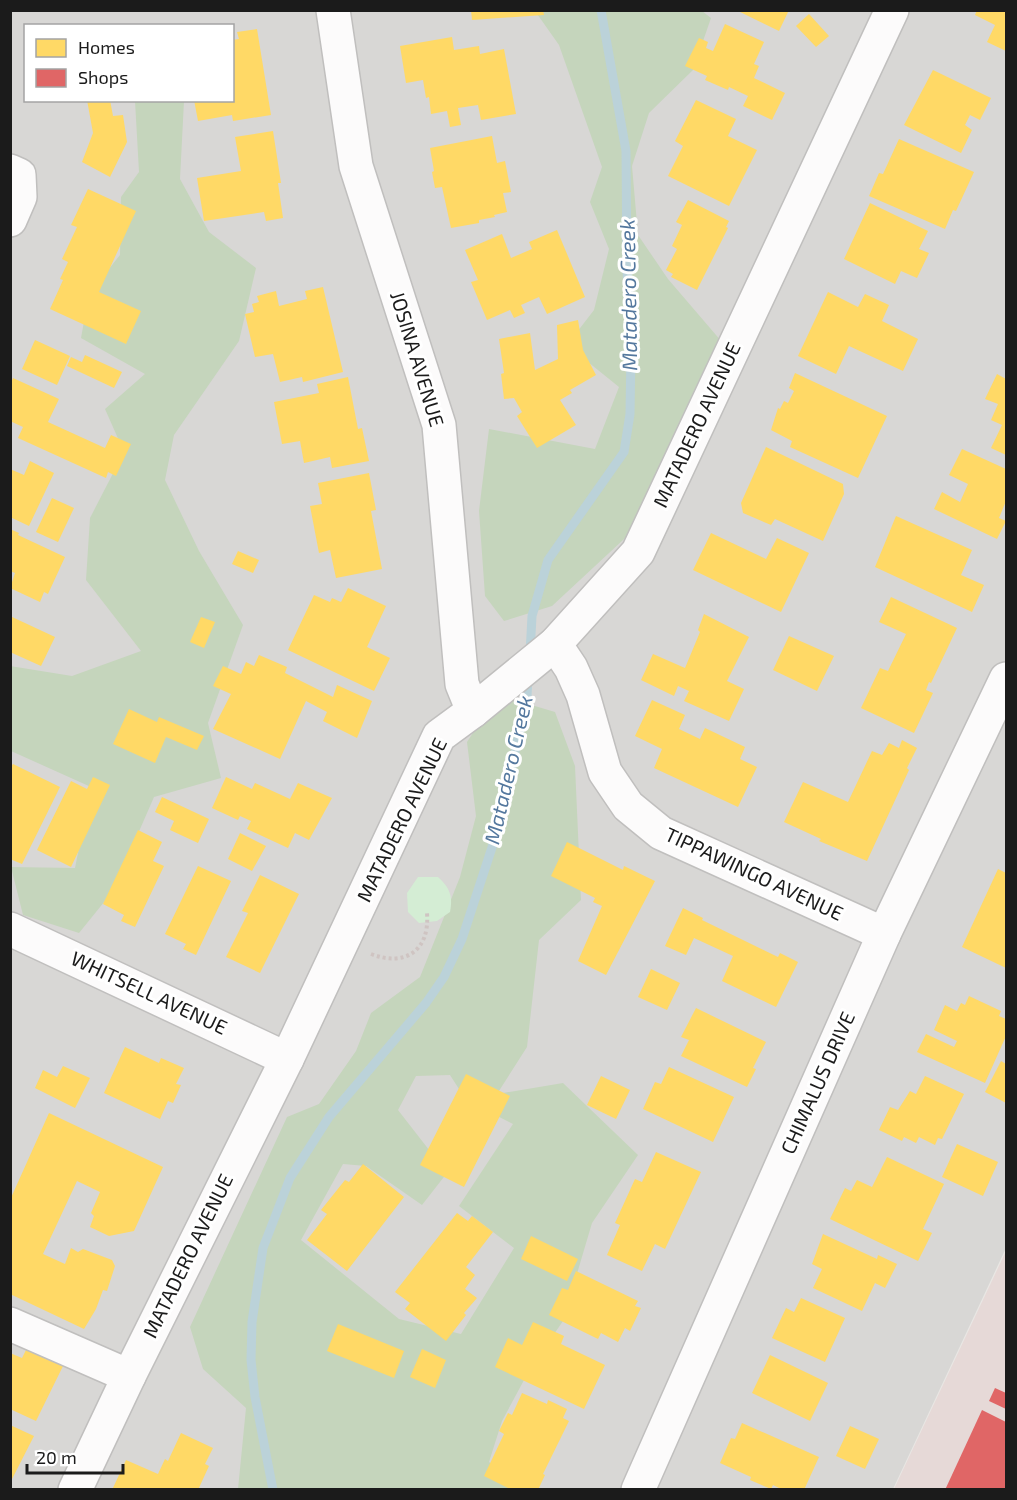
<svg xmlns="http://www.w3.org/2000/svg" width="1017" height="1500" viewBox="0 0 1017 1500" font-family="'Exo 2',sans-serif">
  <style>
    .residential { fill: #d8d7d5; fill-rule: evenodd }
    .commercial { fill: #e6d9d7 }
    .forest { fill: #c5d5bc; fill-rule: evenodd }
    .park { fill: #d4edd4 }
    .homes { fill: #ffd966 }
    .shops { fill: #e06666 }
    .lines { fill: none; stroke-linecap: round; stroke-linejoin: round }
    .stream { stroke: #bbd2d9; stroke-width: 9 }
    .minor-casing { stroke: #c0bfbe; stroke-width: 36 }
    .path { stroke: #cfc4c2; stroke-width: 4; stroke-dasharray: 3 3; stroke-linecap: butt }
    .minor { stroke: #fcfbfb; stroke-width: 33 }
    .labels { text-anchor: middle; stroke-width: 6; stroke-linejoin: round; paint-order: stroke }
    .street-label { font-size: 20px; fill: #1b1b1b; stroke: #fff }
    .water-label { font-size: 21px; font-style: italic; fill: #54789e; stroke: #fff }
  </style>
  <rect width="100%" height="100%" fill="#e9e7e4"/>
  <path class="residential" d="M10,11H1006V1248L893,1489H11ZM26,26H232V100H26Z"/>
  <path class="commercial" d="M1006,1251V1489H894Z"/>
  <g class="forest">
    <path d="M535,11H702L711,18L693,70L649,113L632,166L638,235L668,279L722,342L637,527L552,606L504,621L485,596L479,511L489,429L595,449L619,387L567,345L594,310L609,249L590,202L602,167L559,45Z"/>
    <path d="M135,101H184L180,179L209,232L256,268L239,341L174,435L165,480L199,551L243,625L208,723L221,778L154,797L113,891L79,933L23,915L11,867L75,868L91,787L11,751L10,666L72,676L141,651L86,580L90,518L124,452L105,409L145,374L81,338L89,294L120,255L121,197L139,172Z"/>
    <path d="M498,695L555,712L575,766L581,900L539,940L527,1047L497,1094L563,1083L638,1155L592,1223L563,1321L530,1369L502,1421L489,1462L527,1489H238L246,1408L203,1369L190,1327L287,1117L319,1104L356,1051L371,1013L420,977L460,877L476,816L467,742ZM450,1075L466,1100L513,1124L459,1206L514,1248L461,1334L399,1319L301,1240L343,1164L366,1166L422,1205L447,1173L398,1110L416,1076Z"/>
  </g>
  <path class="park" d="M418,877H438C450,888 453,896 450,912L437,921L419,923L408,912L407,893Z"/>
  <g class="homes">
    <path d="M471,10H543L544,15L472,20Z"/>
    <path d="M736,10H789L779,31Z"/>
    <path d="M977,10H1006V51L987,42L995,25L975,15Z"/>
    <path d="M809,14L829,36L816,47L796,26Z"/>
    <path d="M725,24L764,42L754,64L759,66L754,78L785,93L772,120L743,106L748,96L729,87L728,90L705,80L707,76L685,66L699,38L708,42L706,48L713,51Z"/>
    <path d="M257,29L271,115L233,121L232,115L198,121L194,100H232V40L239,39L237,32Z"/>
    <path d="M452,37L454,50L479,46L480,54L504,49L516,114L481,120L478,105L458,108L461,125L450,127L447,111L431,114L429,97L426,98L423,80L406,83L400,46Z"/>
    <path d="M933,70L991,98L980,120L970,115L965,125L972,130L961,153L904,125Z"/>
    <path d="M87,100H110L113,116L123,115L127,142L110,177L82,162L93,133Z"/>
    <path d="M696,100L736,119L728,136L757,150L729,206L668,176L683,146L675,141Z"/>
    <path d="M273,131L281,183H278L283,218L266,221L264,212L204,221L197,178L241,171L235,137Z"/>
    <path d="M492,136L497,163L505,161L511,192L503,193L507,212L494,215L495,217L479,220V223L451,228L442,187L435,188L432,172L434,171L430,148Z"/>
    <path d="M899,139L974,172L956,211L953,210L945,229L869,196L879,173L883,174Z"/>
    <path d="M88,189L136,211L99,292L141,311L126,344L50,309L63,280L60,279L68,262L62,259L77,227L71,225Z"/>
    <path d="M688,200L729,221L726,227L728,228L697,290L671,277L673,274L666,270L677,249L672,246L682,225L676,222Z"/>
    <path d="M870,203L928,231L919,249L929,253L917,278L901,271L895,284L844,259Z"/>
    <path d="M557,230L585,297L547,314L539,297L521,305L525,313L514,318L510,310L487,320L471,282L478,280L465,250L502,234L511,258L532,249L529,242Z"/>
    <path d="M323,287L343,372L303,382L302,377L280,382L273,354L255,357L245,314L254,312L252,304L259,302L257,296L276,291L279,306L307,299L305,291Z"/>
    <path d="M828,292L858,307L865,294L889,305L882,321L918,339L903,371L849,346L836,374L798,356Z"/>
    <path d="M578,320L583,350L596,375L570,390L572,393L560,400L576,425L537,448L517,416L522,412L514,398L504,399L501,374L504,373L499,339L530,333L535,370L558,359L557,325Z"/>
    <path d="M35,340L70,356L57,385L22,369Z"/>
    <path d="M85,355L122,372L114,388L67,366L71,357L82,362Z"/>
    <path d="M795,373L887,416L858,478L790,447L792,441L771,430L778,408L780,409L784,401L788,403L794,391L789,388Z"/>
    <path d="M997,374L1006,379V455L991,448L1002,425L991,420L998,404L985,399Z"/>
    <path d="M348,377L358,429L362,428L369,461L332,468L330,457L304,463L300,441L282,444L274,402L319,393L317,384Z"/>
    <path d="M13,378L59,399L48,422L105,448L111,435L131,444L116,476L108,472L106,478L18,438L23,427L10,421V385Z"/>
    <path d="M766,447L843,484L844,494L823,541L775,519L771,525L743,513L741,503Z"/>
    <path d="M962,449L1006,469V501L999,518L1006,521L997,539L934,509L942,492L960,502L968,484L949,475Z"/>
    <path d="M30,461L54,473L29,526L10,517L12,502L10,501V469L24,475Z"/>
    <path d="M369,473L376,510L371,511L382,569L336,578L330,550L319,553L310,506L322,504L318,483Z"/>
    <path d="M52,498L74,508L58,542L36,532Z"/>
    <path d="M896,516L972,550L961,575L984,585L972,612L875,567Z"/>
    <path d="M10,529L19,533L18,535L65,557L48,594L44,592L40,602L10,588L15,573L10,571Z"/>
    <path d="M711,533L766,559L777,538L809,553L781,612L693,570Z"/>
    <path d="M238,551L259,560L253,573L232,564Z"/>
    <path d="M348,588L386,606L367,647L390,658L374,691L288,650L314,595L330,602L332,598L341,602Z"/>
    <path d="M891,597L957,628L931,683L929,682L926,690L933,693L914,733L861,708L880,668L888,671L906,634L879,622Z"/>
    <path d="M704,614L749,637L727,681L744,689L729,721L684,701L689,691L678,686L674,696L641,680L653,654L685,668L700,632L698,630Z"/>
    <path d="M10,616L55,637L41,666L10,652Z"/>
    <path d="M201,617L215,622L204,648L190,642Z"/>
    <path d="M789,636L834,656L817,691L773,670Z"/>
    <path d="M259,655L287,667L285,673L333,697L337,685L372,701L357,738L323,721L327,712L306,701L280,759L213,729L231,694L213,686L223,666L241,674L246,662L254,666Z"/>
    <path d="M652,700L685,715L679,729L700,739L705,728L745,747L740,759L757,767L738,807L654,768L662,749L635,736Z"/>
    <path d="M129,709L157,722L159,717L204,736L197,750L166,737L155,763L113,744Z"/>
    <path d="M902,740L917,748L907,768L909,770L867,861L819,841L821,839L784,822L803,782L848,802L872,751L882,755L889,743L899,748Z"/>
    <path d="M13,764L60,787L22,864L10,859V768Z"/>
    <path d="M93,777L110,785L71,867L37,850L71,781L87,789Z"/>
    <path d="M226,777L252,789L255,783L290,799L298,783L332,798L309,840L295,833L288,848L247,829L251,821L240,816L238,820L212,808Z"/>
    <path d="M162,797L209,819L198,843L170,830L174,821L155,812Z"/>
    <path d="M138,830L162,842L153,861L164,866L135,927L121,921L124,915L103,904Z"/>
    <path d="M240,833L266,846L252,871L228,859Z"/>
    <path d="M567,842L623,870L624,866L655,881L606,975L578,961L602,906L593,902L595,898L551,876Z"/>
    <path d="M198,866L231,881L196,955L183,949L186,944L165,934Z"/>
    <path d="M998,869L1006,873V968L962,947Z"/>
    <path d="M260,875L299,894L260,973L226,957L248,913L242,911Z"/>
    <path d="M683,908L703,918L702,920L778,957L780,953L798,962L776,1007L722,981L733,956L694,938L686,955L665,946Z"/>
    <path d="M651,969L680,983L667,1010L638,997Z"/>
    <path d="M969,996L1001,1011L999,1016L1006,1019V1036L985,1083L917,1052L926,1034L954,1047L957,1041L934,1030L945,1005L957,1011L961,1003L965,1005Z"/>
    <path d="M696,1008L766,1042L753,1068L756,1069L747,1087L681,1056L689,1040L681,1037Z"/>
    <path d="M125,1047L159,1063L161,1058L184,1068L176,1084L181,1085L173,1103L168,1101L160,1119L104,1093Z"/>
    <path d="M1001,1061L1006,1064V1103L985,1092Z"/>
    <path d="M63,1066L90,1078L75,1108L35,1088L43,1070L57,1077Z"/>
    <path d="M669,1067L734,1097L713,1142L643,1109L655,1082L661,1084Z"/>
    <path d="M466,1074L510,1096L464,1187L420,1165Z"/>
    <path d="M601,1076L630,1090L616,1119L587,1105Z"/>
    <path d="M925,1076L964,1094L942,1139L938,1138L935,1145L919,1137L916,1143L904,1137L902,1141L879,1130L890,1107L898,1110L910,1091L916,1094Z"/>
    <path d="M49,1113L163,1167L134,1231L109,1236L90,1227L94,1216L91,1213L100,1192L77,1181L43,1254L65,1264L71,1248L78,1252L83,1249L112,1260L115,1266L107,1291L103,1290L96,1309L84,1329L10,1294V1200Z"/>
    <path d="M957,1144L998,1162L983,1196L942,1177Z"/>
    <path d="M656,1152L701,1172L665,1249L655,1244L642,1271L607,1255L620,1225L615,1223L635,1179L642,1182Z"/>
    <path d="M887,1157L944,1184L923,1229L932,1233L918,1261L830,1219L845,1188L851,1191L857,1180L872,1187Z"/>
    <path d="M363,1164L404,1197L347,1271L307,1240L327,1214L321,1210L345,1180L349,1182Z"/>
    <path d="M457,1213L468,1221L472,1216L493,1232L466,1267L475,1275L465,1289L477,1298L464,1313L466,1315L446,1341L405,1309L410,1303L395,1292Z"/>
    <path d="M823,1234L877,1259L878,1255L897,1264L885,1288L875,1283L862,1311L813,1288L822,1269L812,1264Z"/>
    <path d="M531,1236L578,1259L567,1281L521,1259Z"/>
    <path d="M576,1271L638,1301L635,1306L641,1308L630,1331L625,1328L618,1342L601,1333L598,1339L549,1315L562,1288L568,1290Z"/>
    <path d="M801,1298L845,1318L825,1362L772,1338L786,1308L794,1312Z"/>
    <path d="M533,1322L564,1336L561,1344L605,1365L584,1409L495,1367L508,1338L522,1345Z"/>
    <path d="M338,1324L404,1351L394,1378L327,1351Z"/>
    <path d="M28,1346L64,1364L36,1421L10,1409V1353L22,1358Z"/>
    <path d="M422,1349L446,1360L435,1388L410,1377Z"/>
    <path d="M770,1355L828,1383L810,1421L752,1393Z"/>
    <path d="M522,1393L547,1404L548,1400L567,1409L563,1418L569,1421L543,1474L545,1475L538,1490H512L484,1476L504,1434L499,1431L508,1413L512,1415Z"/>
    <path d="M742,1423L819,1457L804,1490H783L773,1485L771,1489L750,1480L751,1477L720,1463L731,1438L735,1439Z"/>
    <path d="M10,1425L34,1436L10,1483Z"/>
    <path d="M850,1426L879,1439L865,1469L836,1456Z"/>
    <path d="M181,1433L213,1448L205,1464L209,1466L198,1490H112L126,1460L158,1474L165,1459L168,1461Z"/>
  </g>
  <g class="shops">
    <path d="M995,1388L1006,1393V1409L989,1401Z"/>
    <path d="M982,1410L1006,1422V1490H945Z"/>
  </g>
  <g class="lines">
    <g class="stream">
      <path d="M530,654L532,616L548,560L624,452L630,414L631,352L627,270L626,151L601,10"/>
      <path d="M273,1490L255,1397L251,1360L252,1322L263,1248L290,1178L329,1117L426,1003L444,977L462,939L500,823L527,696L528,677"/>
    </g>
    <defs>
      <g id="minor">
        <path d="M333,10L356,166L439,425L462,684L473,711"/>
        <path d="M10,171L19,175L20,197L10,220"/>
        <path d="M555,644L571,668L583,695L605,772L628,806L661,833L884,934"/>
        <path d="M10,929L287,1059"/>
        <path d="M10,1324L129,1376"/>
        <path d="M75,1490L129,1376L287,1059L439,736L473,711L555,644L638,552L892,10"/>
        <path d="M638,1490L884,934L1006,679"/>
      </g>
    </defs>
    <use href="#minor" class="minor-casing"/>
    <path class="path" d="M371,954C405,967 430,951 427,913"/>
    <use href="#minor" class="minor"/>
  </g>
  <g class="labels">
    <g class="street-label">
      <text transform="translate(417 359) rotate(73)" y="7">JOSINA AVENUE</text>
      <text transform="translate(697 425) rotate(-65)" y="7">MATADERO AVENUE</text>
      <text transform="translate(402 820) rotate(-64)" y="7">MATADERO AVENUE</text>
      <text transform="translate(754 874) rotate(25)" y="7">TIPPAWINGO AVENUE</text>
      <text transform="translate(149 993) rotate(25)" y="7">WHITSELL AVENUE</text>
      <text transform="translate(818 1083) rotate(-66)" y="7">CHIMALUS DRIVE</text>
      <text transform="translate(188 1256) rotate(-64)" y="7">MATADERO AVENUE</text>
    </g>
    <g class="water-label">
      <text transform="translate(629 295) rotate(-91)" y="7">Matadero Creek</text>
      <text transform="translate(509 770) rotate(-77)" y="7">Matadero Creek</text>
    </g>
  </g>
  <rect width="1017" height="1500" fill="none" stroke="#1b1b1b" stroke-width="24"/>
  <rect x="24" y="24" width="210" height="78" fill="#ffffff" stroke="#a4a4a4" stroke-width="1.5"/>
  <rect x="36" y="39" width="30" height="18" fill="#ffd966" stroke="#a4a4a4" stroke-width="1.5"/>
  <text x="78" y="54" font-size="18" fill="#1b1b1b">Homes</text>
  <rect x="36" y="69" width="30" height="18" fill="#e06666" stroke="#a4a4a4" stroke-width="1.5"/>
  <text x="78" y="84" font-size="18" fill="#1b1b1b">Shops</text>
  <path d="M27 1464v9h96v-9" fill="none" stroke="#1b1b1b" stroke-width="3"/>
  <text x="36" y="1464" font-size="18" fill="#1b1b1b" stroke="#ffffff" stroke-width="4.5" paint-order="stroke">20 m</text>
</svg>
